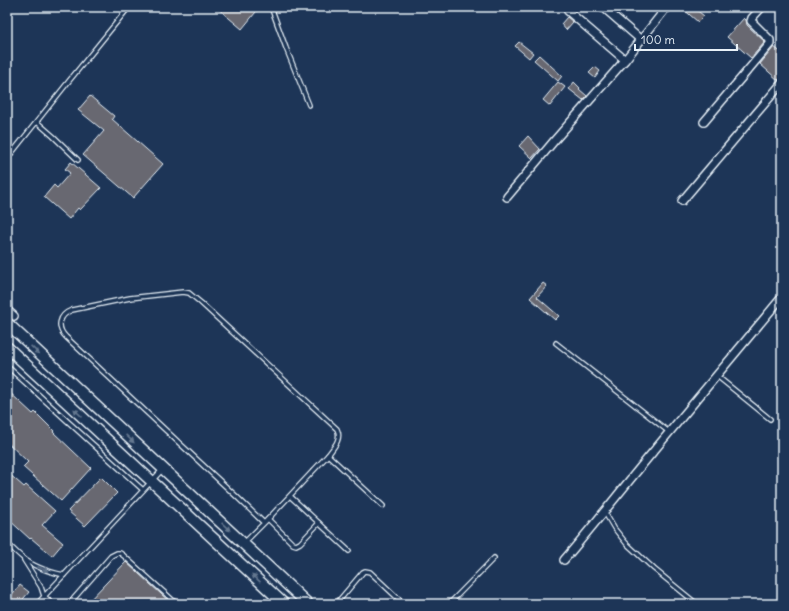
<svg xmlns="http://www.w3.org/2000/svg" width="789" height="611" viewBox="0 0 789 611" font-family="Delius,sans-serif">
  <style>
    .building { fill: #676871; stroke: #e8f1f8 }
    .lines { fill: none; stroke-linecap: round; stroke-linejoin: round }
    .lane-casing { stroke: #e8f1f8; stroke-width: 6 }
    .street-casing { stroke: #e8f1f8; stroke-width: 10 }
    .secondary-casing { stroke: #e8f1f8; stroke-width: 13 }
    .lane { stroke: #1d3557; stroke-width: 3.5 }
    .street { stroke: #1d3557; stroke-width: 7 }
    .secondary { stroke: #1d3557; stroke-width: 10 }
    .oneway { fill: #64778f }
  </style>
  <rect width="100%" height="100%" fill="#1d3557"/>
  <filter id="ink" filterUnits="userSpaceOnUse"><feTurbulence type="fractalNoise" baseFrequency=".025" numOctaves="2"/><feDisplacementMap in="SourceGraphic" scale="8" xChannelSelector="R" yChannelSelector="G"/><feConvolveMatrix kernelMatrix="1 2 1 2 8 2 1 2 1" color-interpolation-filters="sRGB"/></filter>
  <g filter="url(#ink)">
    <g class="building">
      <path d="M216,7H260L242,29Z"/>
      <path d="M681,7H693L704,16L698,22Z"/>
      <path d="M567,17L573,22L566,30L561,24Z"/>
      <path d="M744,18L746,20L747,25L765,42L751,58L727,37Z"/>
      <path d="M519,42L533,53L529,58L515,46Z"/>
      <path d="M774,47L782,53V78L778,80L760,64Z"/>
      <path d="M539,55L562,76L558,81L534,60Z"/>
      <path d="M595,67L600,71L595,78L589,73Z"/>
      <path d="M558,82L565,87L550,106L543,100Z"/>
      <path d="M574,82L580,88L579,89L587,96L583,100L569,89Z"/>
      <path d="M90,96L114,116L112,119L163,164L133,198L83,155L104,131L78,110Z"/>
      <path d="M528,136L540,149L532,158L519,146Z"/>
      <path d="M71,162L101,188L80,210L78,208L69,219L44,197L54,185L57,188L70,173L65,169Z"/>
      <path d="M543,283L547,286L537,297L559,316L555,320L530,298Z"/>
      <path d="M7,390L33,414L35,412L54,431L53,432L91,468L61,501L23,467L28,462L7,442Z"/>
      <path d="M7,472L24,487L26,485L55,511L42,525L63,543L52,556L31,538L30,539L7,518Z"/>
      <path d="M101,477L117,493L85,526L68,511Z"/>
      <path d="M126,562L172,604H86Z"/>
      <path d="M20,585L29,592L19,604H14L8,599Z"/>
    </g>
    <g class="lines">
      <defs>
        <g id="lane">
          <path d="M271,7L286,48L309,105"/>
          <path d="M37,122L53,136L78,160"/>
          <path d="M7,159L69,81L129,7"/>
          <path d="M556,343L669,432"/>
          <path d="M7,366L143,490"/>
          <path d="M717,376L770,419"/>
          <path d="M328,455L383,506"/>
          <path d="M290,496L349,551"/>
          <path d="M604,511L614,528L626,543L654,569L697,604"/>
          <path d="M268,519L293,544L296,545L300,543L319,523"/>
          <path d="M7,543C12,548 18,554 23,558C35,568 50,572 64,575"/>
          <path d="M244,543L268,519L328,455C334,447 342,439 337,429L201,303L189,293L183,292L130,298L72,310C59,315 56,327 66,337L237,497L264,523"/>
          <path d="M24,560L41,587L44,596L52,604"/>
          <path d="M37,604L162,470"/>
          <path d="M69,604L111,556L117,553H120L124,556L177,604"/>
          <path d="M336,604L363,572L365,571L370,572L404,604"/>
          <path d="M449,604L494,558"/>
        </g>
        <g id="street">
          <path d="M603,7L641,40"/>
          <path d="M568,11L625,60"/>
          <path d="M704,122L770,44V40L751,21L752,18L762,7"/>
          <path d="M507,197L554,141L625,60L667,7"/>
          <path d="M682,201L782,83"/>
          <path d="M7,310L14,316"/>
          <path d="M564,560C594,525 622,489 652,453C695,401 739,349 782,297"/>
        </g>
        <g id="secondary">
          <path d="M7,323L308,604"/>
          <path d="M7,347L284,604"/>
        </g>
      </defs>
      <use href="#lane" class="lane-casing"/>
      <use href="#street" class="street-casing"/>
      <use href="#secondary" class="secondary-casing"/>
      <use href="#lane" class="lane"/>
      <use href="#street" class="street"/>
      <use href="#secondary" class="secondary"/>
    </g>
    <defs><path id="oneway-solid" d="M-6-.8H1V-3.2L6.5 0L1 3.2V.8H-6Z"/></defs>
    <g class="oneway">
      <use href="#oneway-solid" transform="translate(35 350) rotate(43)"/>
      <use href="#oneway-solid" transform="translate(78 413) rotate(-137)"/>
      <use href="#oneway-solid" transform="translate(130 439) rotate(43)"/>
      <use href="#oneway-solid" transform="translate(226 527) rotate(43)"/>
      <use href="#oneway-solid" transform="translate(43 569) rotate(22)"/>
      <use href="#oneway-solid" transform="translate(256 578) rotate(-137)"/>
    </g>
  </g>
  <rect width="789" height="611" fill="none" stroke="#1d3557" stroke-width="24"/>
  <rect x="12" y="12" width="765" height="587" fill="none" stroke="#e8f1f8" stroke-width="1.5" filter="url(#ink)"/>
  <path d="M635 44v6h102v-6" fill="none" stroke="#e8f1f8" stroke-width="2"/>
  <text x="641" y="44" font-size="12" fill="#e8f1f8" stroke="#1d3557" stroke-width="3" paint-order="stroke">100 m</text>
</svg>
